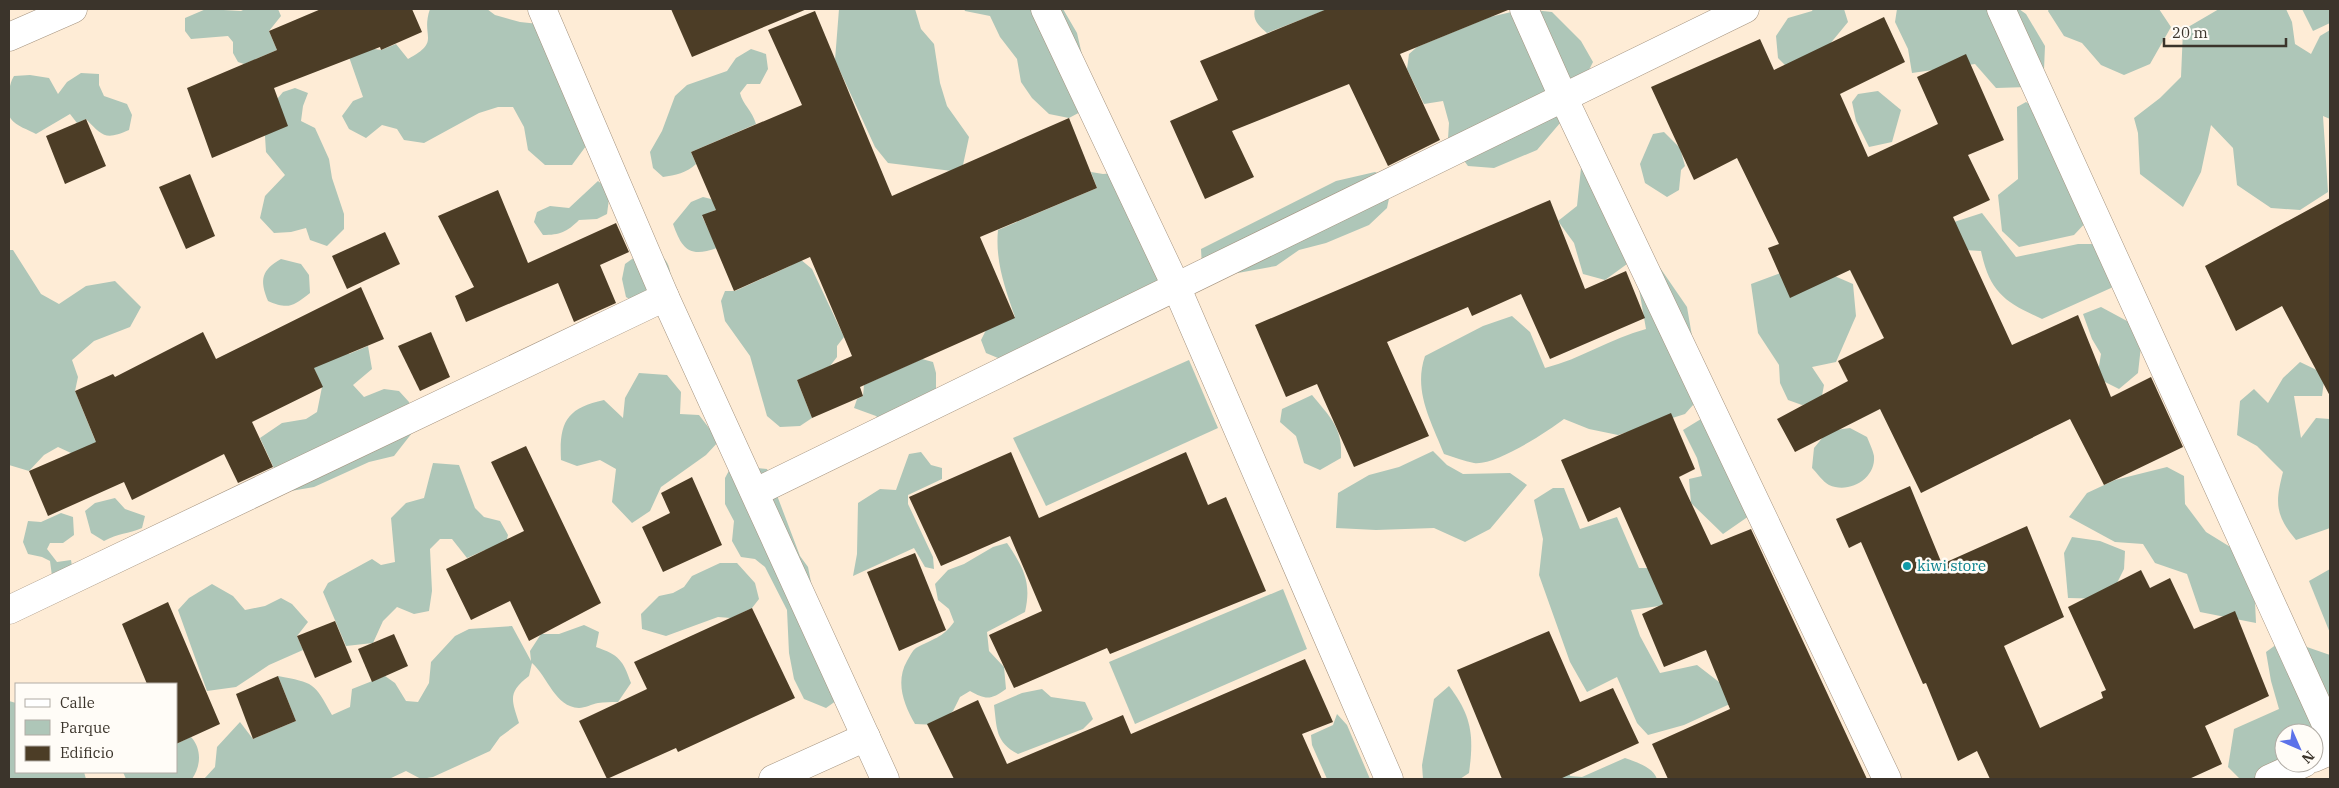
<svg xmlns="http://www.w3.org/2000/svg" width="2339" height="788" viewBox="0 0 2339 788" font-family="'IBM Plex Serif',serif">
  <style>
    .green { fill: #aec6b8; fill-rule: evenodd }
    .building { fill: #4c3d26 }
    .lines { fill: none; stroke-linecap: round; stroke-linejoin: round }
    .street-casing { stroke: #a4937f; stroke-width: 29 }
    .street { stroke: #fff; stroke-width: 28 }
    .culture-dot { fill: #0f9aa8; stroke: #fffcf7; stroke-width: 2 }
    .labels { text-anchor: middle; stroke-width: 5; stroke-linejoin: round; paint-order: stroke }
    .culture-label { font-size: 15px; fill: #0d838f; stroke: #fffcf7; text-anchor: start }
  </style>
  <rect width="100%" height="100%" fill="#feecd6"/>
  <g class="green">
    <path d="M206,9L241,11L245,9H278L281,16L269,31L277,50L244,64L238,62L233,53V42L228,36L191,39L185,31V18Z"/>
    <path d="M430,9H487L495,15L520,22L548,25L586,146L572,165H545L528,150L524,127L513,107H498L479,113L424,143L404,140L397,129L382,125L366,138L349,129L342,116L353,101L363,97L349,57L368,48L381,50L396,44L408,59C442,41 420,37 430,9Z"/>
    <path d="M839,9H915L921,29L934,44L940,83L947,106L969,137L963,165L952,171L888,163L875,147L835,60Z"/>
    <path d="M964,9H1063L1077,33L1083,59L1086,109L1069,118L1049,114L1032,98L1021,82L1017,59L1000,37L990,16L965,11Z"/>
    <path d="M1255,9H1362L1366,18L1338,29L1323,11L1267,33C1259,26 1252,20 1255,9Z"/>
    <path d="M1524,9L1552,12L1581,41L1593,62L1566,116L1537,150L1494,168L1468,166L1448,139L1449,123L1443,101L1424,104L1407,69L1409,54L1417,47L1490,17Z"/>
    <path d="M1813,9H1844L1848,22L1820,56L1789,69L1778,58L1776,36L1788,18L1812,11Z"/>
    <path d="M1897,9H2019L2026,14L2045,46L2044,70L2028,87L1996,88L1975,64L1912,73L1908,49L1895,22Z"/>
    <path d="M2049,9H2159L2171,27L2150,64L2124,75L2101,65L2082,43L2064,36L2048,11Z"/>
    <path d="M2219,9H2286L2292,22L2295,44L2311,54L2320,36L2330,30V119L2323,116L2328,192L2300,210L2271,208L2237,185L2233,148L2211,125L2201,172L2183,207L2140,174L2138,133L2134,118L2160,98L2181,77L2183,30Z"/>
    <path d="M2302,9H2330V23L2313,31Z"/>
    <path d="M751,49L766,54L768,69L760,84H747L740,93C743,105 752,110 756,124L691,152L696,164C687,173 675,175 663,177L653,168L650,152L662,131L675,96L687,85L727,71L736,58Z"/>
    <path d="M81,73L99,74V85L104,96L127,104L132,115L129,130C106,140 103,137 86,119L77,123L70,114L36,134C29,130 16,126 11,119C5,111 8,85 14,76L30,75L49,78L58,94L67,82Z"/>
    <path d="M295,88L308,93L303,106L301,121L315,128L329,159L332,178L344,214V229L327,246L310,240L306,228L291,232L274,233L260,218L265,196L285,175L266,152L265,136L278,98L283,92Z"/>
    <path d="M1878,91L1901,110L1892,142L1869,147L1856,121L1852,102L1858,94Z"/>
    <path d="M2026,102L2055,122L2089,219L2074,235L2019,247L2002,231L1998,195L2018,179L2017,107Z"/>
    <path d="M1664,132L1680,148L1685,166L1681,170L1679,190L1667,197L1645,183L1640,164L1653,134Z"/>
    <path d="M1608,166L1638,256L1605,280L1583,274L1574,243L1558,221L1577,206L1581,168Z"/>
    <path d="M1091,172L1103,174L1116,173L1160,281L1144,311L1123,328L1101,333L1084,348L1069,352L998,358L986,353L981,340L986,330L1015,317C1005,288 995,261 998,230L1097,188Z"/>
    <path d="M1375,172L1393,180L1387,208L1369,225L1326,243L1299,250L1276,266L1216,277L1202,267L1201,249L1336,181Z"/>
    <path d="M598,181L610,191L607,214L597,219L579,220C567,232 560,235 543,235L534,222L537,212L550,206L569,208Z"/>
    <path d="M703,197L711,199L720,208L702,216L717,248C689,258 682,249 673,224L691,202Z"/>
    <path d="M1982,213L2016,257L2078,244H2105L2126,273L2111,288L2042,319C2005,302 1990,293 1981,251L1964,250L1951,223Z"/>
    <path d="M653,249C667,258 671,266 671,283L634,302L626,297L622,279L625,264L639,254Z"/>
    <path d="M9,250H13L41,294L59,304L86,286L115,281L141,307L130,327L94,341L72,360L78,377L75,391L95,440L113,457L83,463L71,453L58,447L44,455L29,471L9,465Z"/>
    <path d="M281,259L301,264L309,275L310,293C293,306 289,310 268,301C259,279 262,270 281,259Z"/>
    <path d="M800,259L812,269L844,337L837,346V357L830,366L797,380L812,418L800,426L780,427L767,416L750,356L725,321L721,301L725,291H735L790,266Z"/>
    <path d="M1654,259L1687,307L1692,336L1704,362L1701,396L1685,414L1618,435L1589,429L1564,419C1547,432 1495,466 1474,463C1464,461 1454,457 1444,454C1431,421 1413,391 1425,356L1483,326L1512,316L1530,332L1545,368C1581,359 1611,338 1646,329L1639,289Z"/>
    <path d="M1794,268H1816L1853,284L1856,316L1836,362L1812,367L1824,385L1821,401L1802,405L1788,400L1780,383L1779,365L1758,333L1751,284Z"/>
    <path d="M2101,307L2127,321L2142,337L2138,373L2119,389L2097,378L2101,354L2092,339L2083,314Z"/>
    <path d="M331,315L349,354L368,346L372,369L353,385L364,397L384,389L399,391L409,402L419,424L394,456L369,462L314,487L285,492L260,438L282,423L306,419L317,412L322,387L303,343Z"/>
    <path d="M922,359L933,362L936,373V394L893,435L876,416L854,408L857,399L863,396L864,385Z"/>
    <path d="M1189,360L1218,428L1046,506L1013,438Z"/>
    <path d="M2300,362L2325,374L2322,396H2294L2301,438L2316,418L2330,419V528L2296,540C2275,515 2275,503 2283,472L2257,446L2237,435L2240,401L2254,389L2268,403L2283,378Z"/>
    <path d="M639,373L667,375L681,392L680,414L699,415L719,441L706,455L661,487L650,511L632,523L612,502L616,469L600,460L577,466L561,460C559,423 566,408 604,400L623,418L625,398Z"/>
    <path d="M1312,395C1330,417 1343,428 1341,458L1320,470L1304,463L1296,436L1280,422L1282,409Z"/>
    <path d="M1701,419L1719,433L1749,516L1723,534L1691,503L1689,479L1702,476L1697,458L1683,430Z"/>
    <path d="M1850,428L1867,437C1869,442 1873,450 1874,456C1876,479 1849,494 1829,485C1823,482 1817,473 1812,468L1814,448L1828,431Z"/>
    <path d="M1433,451L1447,465L1463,474L1510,473L1527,485L1490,529L1465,542L1434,528L1376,530L1336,528L1338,493L1369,475L1399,467Z"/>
    <path d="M921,452L931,465L942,468V479L908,495V504L933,557L934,569L925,567L914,548L853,576L857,554L858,503L880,489L896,490L909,454Z"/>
    <path d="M433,463L459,465L475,508L484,517L500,521L508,535L504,551L485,550L467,558L452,539H440L430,549L432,591L429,611L414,614L397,607L383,621L373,643L346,646L323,592L328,583L372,559L381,565L395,562L391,518L406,503L424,498Z"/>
    <path d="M732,465L767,469L800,556L808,567L812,587L846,660L847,693L826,708L804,699L794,679L789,653L787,610L765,567L755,559L741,557L732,541L734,521L725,504V478Z"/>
    <path d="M2167,467L2184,476L2185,504L2206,532L2253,561L2256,623L2200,612L2187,574L2155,563L2143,544L2115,542L2069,517L2087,493L2115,480Z"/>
    <path d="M1553,488H1564L1580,529L1617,517L1639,568H1659L1691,589L1659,606L1631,610L1640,636L1660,673L1697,665L1719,682L1733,681L1732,703L1684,725L1648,735L1637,723L1617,677L1587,692L1570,662L1539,575L1543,539L1534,500Z"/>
    <path d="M115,498L125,509L145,516L142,528C128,534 118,533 104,541L91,533L85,511L95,503Z"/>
    <path d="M61,513L73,517L74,535L63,543H50L47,549L57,562L71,560L73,572L52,576L50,561L42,557L28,554L23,542L28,521L41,522Z"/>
    <path d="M2072,537L2100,541L2125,551L2124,569L2109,599L2068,598L2064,553Z"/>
    <path d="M1007,543C1023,567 1032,582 1025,612L987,632L989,651L1004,667L1006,689C991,700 986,700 970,691L960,697L953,711L938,725L915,724C904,705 895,682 907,661C910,656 912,651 916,648C932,639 943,638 954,622L949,609L938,600L935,584L948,570L964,564L993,547Z"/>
    <path d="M720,563H737L755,583L759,599L752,608L731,618L718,617L666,636L642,629L641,614L659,596L673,593L684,587L692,576Z"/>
    <path d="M2330,569V633L2309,581Z"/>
    <path d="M212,584L233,596L245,610L265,606L281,598L292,604L308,622L297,636L303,650L269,665L236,687L207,691L178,610L189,598Z"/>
    <path d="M1283,589L1307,649L1135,724L1109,662Z"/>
    <path d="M584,625L599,632L596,647C619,655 623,660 631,683L618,702C611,702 604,702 598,703C592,704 585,708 579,708C555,707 548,677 532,663L529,676C508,692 511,699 519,723L500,737L490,751L433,777L421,779L406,771L389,779H204L215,767L217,747L240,722L253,739L296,721L278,676C314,683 314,682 332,715L350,707L352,689L385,676L395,683L406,701L418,702L429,683L431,662L455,636L469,629L512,626L531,661L530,651L541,634H559Z"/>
    <path d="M2284,639L2330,655V764L2297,779H2240L2228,767L2234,729L2279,709L2271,681L2266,652ZM2284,733H2314V763H2284Z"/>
    <path d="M1449,686C1472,716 1474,736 1469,773L1460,779H1423L1422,765L1434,699Z"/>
    <path d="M1042,689L1051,697L1085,702L1093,719L1083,729L1018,754C995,742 997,728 994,705L1022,693Z"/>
    <path d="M9,701L16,703V772H84L86,779H9Z"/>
    <path d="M1337,714L1347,725L1370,779H1327L1312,745L1311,735L1333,725Z"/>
    <path d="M191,737C202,749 201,766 192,779H126L123,772H176V744Z"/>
    <path d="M1566,745L1570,776L1582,777L1625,758C1636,762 1653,767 1657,779H1529L1528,777Z"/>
  </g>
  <g class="building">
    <path d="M321,9H412L422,32L381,50L380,47L274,88L288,126L212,158L187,88L277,50L269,31Z"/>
    <path d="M671,9H807L692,57Z"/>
    <path d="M1327,9L1508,10L1400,54L1440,140L1388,166L1349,84L1232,131L1254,177L1205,199L1170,121L1218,100L1200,61Z"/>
    <path d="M815,11L892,196L1069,118L1097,188L980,237L1015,318L860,387L863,396L812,418L797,380L852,356L810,257L734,291L702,215L716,210L691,152L802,105L768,30Z"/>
    <path d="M1884,17L1905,62L1840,94L1868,157L1938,124L1917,77L1966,54L2004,140L1968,155L1990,200L1953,217L2012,345L2078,315L2111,397L2151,377L2183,447L2104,485L2070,419L1921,493L1880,409L1795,452L1777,419L1848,381L1838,361L1884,338L1850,270L1790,298L1768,248L1779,244L1737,158L1694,180L1651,87L1760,39L1774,70Z"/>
    <path d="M86,119L106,166L65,184L46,136Z"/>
    <path d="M190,174L215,236L186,249L159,187Z"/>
    <path d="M498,190L528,263L616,223L629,252L600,265L616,303L574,322L558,283L466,322L455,296L474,287L438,216Z"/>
    <path d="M2330,198V396L2282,306L2236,331L2205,266Z"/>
    <path d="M1550,200L1585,289L1626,271L1645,318L1550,359L1521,294L1472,316L1468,307L1387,342L1429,436L1354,467L1317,384L1286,397L1255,325Z"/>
    <path d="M385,232L400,264L347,289L332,256Z"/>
    <path d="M361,287L384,339L314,368L323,387L252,422L273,467L238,483L224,454L132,500L124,482L48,516L29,471L96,442L75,391L113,374L115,377L203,332L216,359Z"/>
    <path d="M431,332L450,377L420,391L398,346Z"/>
    <path d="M1671,413L1695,469L1679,477L1711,545L1751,529L1867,779H1668L1652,744L1730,709L1706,650L1664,667L1642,614L1663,604L1620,507L1588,522L1561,460Z"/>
    <path d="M526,446L601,603L529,641L510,601L471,620L446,569L524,531L491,462Z"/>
    <path d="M1011,452L1039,518L1186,452L1208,505L1226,497L1266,591L1110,654L1107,648L1014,688L989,635L1042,611L1010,536L941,566L909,497Z"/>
    <path d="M692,477L722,545L663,572L642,527L670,513L661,493Z"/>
    <path d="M1910,486L1942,564L2027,526L2064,617L2004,646L2040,728L2103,698L2101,692L2106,690L2068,607L2141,570L2150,588L2170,578L2194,629L2235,611L2269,696L2205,726L2222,764L2189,779H1990L1977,751L1958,761L1926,683L1923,684L1861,542L1849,548L1836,519Z"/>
    <path d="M915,553L946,630L899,651L867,572Z"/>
    <path d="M168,602L220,724L176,744V684H147L122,624Z"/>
    <path d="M752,608L795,698L678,752L676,748L607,779L579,721L647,689L634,662Z"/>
    <path d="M335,621L352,662L315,678L297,636Z"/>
    <path d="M1549,631L1580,702L1613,688L1639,743L1560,779H1502L1457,670Z"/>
    <path d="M394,634L408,666L372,682L358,649Z"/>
    <path d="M1305,659L1333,722L1302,734L1322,779H954L927,724L978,700L1007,764L1123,715L1131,734Z"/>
    <path d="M278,676L296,721L253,739L236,694Z"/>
  </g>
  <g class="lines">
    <defs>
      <g id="street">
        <path d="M542,9L665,297L885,779"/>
        <path d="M1045,9L1176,286L1389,779"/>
        <path d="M1524,9L1564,99L1887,779"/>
        <path d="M2001,9L2330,733"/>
        <path d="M9,37L73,9"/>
        <path d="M756,492L1745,9"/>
        <path d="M9,610L665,297"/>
        <path d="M2314,758L2330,751"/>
        <path d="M773,779L866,737"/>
        <path d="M2269,779L2304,763"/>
      </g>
    </defs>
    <use href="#street" class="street-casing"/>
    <use href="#street" class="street"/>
  </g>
  <circle class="culture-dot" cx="1907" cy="566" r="5"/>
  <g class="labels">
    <g class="culture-label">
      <text x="1917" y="571">kiwi store</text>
    </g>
  </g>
  <rect width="2339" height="788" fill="none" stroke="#3b342b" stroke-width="20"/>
  <rect x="15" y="683" width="162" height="90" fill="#fffcf7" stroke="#b1aca5"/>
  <rect x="25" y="699" width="25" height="8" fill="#ffffff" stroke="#b1aca5"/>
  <text x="60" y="708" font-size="15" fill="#3b342b">Calle</text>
  <rect x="25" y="720" width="25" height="15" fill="#aec6b8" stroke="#b1aca5"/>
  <text x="60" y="733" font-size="15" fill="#3b342b">Parque</text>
  <rect x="25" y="746" width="25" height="15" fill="#4c3d26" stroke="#b1aca5"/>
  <text x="60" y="758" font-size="15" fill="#3b342b">Edificio</text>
  <g transform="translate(2299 748) rotate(135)"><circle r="24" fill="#fffcf7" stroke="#b1aca5"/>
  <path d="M0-4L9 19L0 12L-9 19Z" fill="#5c72e9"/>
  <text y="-8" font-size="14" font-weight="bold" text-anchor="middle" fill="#3b342b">N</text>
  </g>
  <path d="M2164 38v8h122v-8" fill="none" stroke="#3b342b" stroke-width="2.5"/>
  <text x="2172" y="38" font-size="15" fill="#3b342b" stroke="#fffcf7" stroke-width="4" paint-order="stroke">20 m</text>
</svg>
